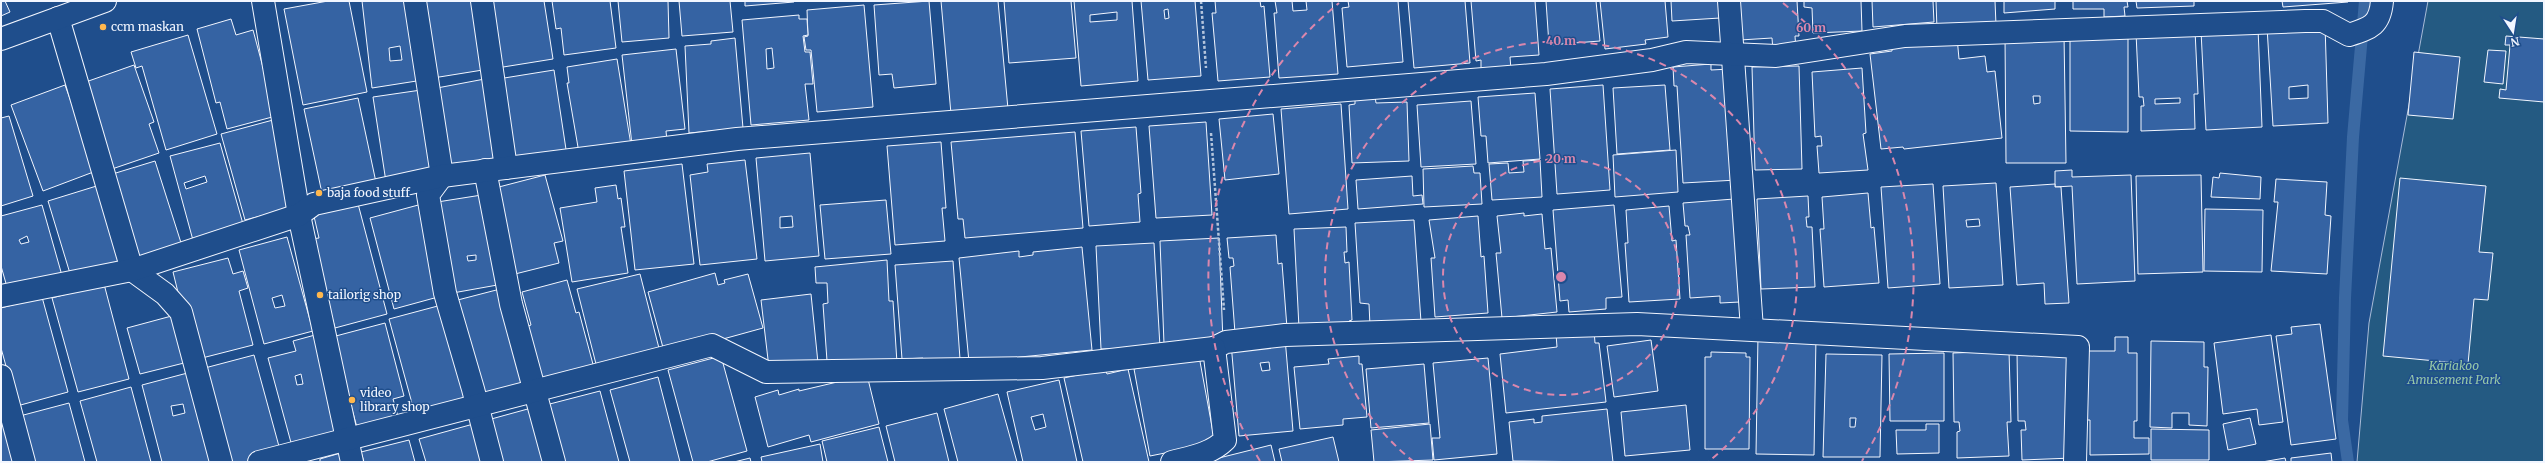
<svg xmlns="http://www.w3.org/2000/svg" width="2545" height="463" viewBox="0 0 2545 463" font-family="Merriweather,serif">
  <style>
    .green { fill: #245a82; stroke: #a8bbd7 }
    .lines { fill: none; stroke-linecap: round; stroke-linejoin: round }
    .stream { stroke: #3b69a3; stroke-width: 12 }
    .building { fill: #3563a3; stroke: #f2f6ff; fill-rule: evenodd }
    .minor-casing { stroke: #f2f6ff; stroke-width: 24 }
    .tertiary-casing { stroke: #f2f6ff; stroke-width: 24 }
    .path { stroke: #b3c4dc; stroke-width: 2.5; stroke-dasharray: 3 2; stroke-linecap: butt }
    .minor { stroke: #1f4e8c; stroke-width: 22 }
    .tertiary { stroke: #1f4e8c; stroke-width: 22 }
    .ring { fill: none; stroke: #da87ad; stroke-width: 2; stroke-dasharray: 7 5 }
    .poi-dot { fill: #ffb74d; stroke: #1f4e8c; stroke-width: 1.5 }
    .labels { text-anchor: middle; stroke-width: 3; stroke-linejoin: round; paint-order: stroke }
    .poi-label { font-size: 12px; fill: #f2f6ff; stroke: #1f4e8c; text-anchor: start }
    .park-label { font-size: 12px; font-style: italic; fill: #97c8a6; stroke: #1f4e8c }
    .centre { fill: #da87ad; stroke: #1f4e8c; stroke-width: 2 }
    .ring-label { font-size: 12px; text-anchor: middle; font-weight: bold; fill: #da87ad; stroke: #1f4e8c; stroke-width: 3; stroke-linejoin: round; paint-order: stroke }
  </style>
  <rect width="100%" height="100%" fill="#1f4e8c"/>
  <path class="green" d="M2428,1H2544V462H2357L2369,323Z"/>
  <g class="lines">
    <path class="stream" d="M2348,462L2342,420L2345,298L2353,137L2365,1"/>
  </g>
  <g class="building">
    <path d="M1,1H5L10,12L1,16Z"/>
    <path d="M328,1H349L367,92L303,105L284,9Z"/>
    <path d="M362,1H411L423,80L372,88ZM400,46L402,60L390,61L389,48Z"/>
    <path d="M422,1H479L489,69L433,78Z"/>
    <path d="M487,1H544L553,59L497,68Z"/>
    <path d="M552,1H610L616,48L564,55L561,28L556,29Z"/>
    <path d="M618,1H668L669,38L622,42Z"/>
    <path d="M679,1H730L733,32L682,36Z"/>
    <path d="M745,1H794V2L745,6Z"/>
    <path d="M929,1L936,84L894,88L892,74L879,75L874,5Z"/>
    <path d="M941,1H998L1008,109L951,114Z"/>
    <path d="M1004,1H1071L1076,58L1009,63Z"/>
    <path d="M1074,1H1132L1138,81L1081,86ZM1117,12V20L1090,22V15Z"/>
    <path d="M1141,1H1195L1201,76L1148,80ZM1168,9L1169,18L1165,19L1164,10Z"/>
    <path d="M1215,1H1260L1261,7L1264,6L1270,77L1218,81L1212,13H1216Z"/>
    <path d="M1275,1H1292L1293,11L1307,10L1306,1H1332L1338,74L1279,78L1274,13H1277Z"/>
    <path d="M1348,1H1398L1403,62L1347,67L1342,8L1349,7Z"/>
    <path d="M1408,1H1465L1470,63L1414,68Z"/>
    <path d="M1471,1H1535L1539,55L1510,57L1511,70L1481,73V60L1476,61Z"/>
    <path d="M1546,1H1596L1600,41L1549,45Z"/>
    <path d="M1600,1H1665L1668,37L1645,40L1646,44L1605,49Z"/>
    <path d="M1671,1H1719L1720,18L1672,21Z"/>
    <path d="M1738,1H1797L1799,36H1795L1796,50L1773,51L1772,38L1740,40Z"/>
    <path d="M1804,1H1861L1862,31L1813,33L1812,8L1804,7Z"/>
    <path d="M1872,1H1933L1934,22L1873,27Z"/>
    <path d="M1936,1H1995L1996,25L1937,30Z"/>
    <path d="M2004,1H2055V9L2004,13Z"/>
    <path d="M2073,1H2127L2128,7H2124L2125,16L2104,17V9H2073Z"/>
    <path d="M2136,1H2194V6L2137,8Z"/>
    <path d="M2282,1H2348V2L2283,7Z"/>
    <path d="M864,5L873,107L817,112L811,50H806L804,37L808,36L807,10Z"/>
    <path d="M799,15V19H807L808,35L803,36L805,52H810L813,84H805L809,120L751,125L742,20ZM772,48L774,68L767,69L766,49Z"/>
    <path d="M231,19L236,35L253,30L276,116L227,129L220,102L216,103L197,29Z"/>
    <path d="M2325,24L2328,123L2273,126L2267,27ZM2308,85V98L2289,99V87Z"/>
    <path d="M2258,28L2262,127L2206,130L2201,31Z"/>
    <path d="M2195,30L2198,94H2194L2195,129L2141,131V106H2144L2143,97H2139L2136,33ZM2180,98V103L2155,104V99Z"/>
    <path d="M2070,33H2128V132L2070,131Z"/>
    <path d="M188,35L217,134L166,150L142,66L136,68L131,52Z"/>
    <path d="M2064,35L2066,163H2006L2005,36ZM2033,96H2040V103L2034,104Z"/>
    <path d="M2506,36L2544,39V102L2499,98L2500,89L2506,90L2510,45H2505Z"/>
    <path d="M1957,37L1959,59L1985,56L1987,72L1995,71L2002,138L1904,149L1903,147L1881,149L1870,54L1892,51V45Z"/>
    <path d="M735,38L743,128L689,133L685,46L711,44V41Z"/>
    <path d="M676,49L685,129L666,131L667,141L632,145L622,55Z"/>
    <path d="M2488,50L2506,51L2503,84L2484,82Z"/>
    <path d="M2414,52L2460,57L2453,119L2408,115Z"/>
    <path d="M617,59L631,145L579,153L567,83H569L567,67Z"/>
    <path d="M1711,64V70L1730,69L1737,180L1683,183L1677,86H1674L1673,67Z"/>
    <path d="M134,65L154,122L149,124L159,153L109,170L80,84Z"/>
    <path d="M1799,66L1802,169L1755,170L1752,67Z"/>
    <path d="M1862,68L1866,133L1863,134L1868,170L1819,173L1817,146H1822L1821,136L1815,137L1812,72Z"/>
    <path d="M554,70L567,156L511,165L498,79Z"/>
    <path d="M490,78L504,162L450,171L437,88Z"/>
    <path d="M65,85L96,171L43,191L11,105Z"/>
    <path d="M1603,85L1610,190L1557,194L1550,89Z"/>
    <path d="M1665,85L1670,150L1617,154L1613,88Z"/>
    <path d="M428,89L441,174L386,182L373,97Z"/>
    <path d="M1535,93L1540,159L1488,163L1486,136H1481L1478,97Z"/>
    <path d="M1355,96H1375L1376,103L1407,102L1409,161L1352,163L1349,105L1355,104Z"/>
    <path d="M358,98L377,187L323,198L304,109Z"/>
    <path d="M1471,101L1476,164L1421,167L1417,105Z"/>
    <path d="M1341,104L1348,209L1289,214L1281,109Z"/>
    <path d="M1273,114L1279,174L1225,180L1219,119Z"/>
    <path d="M9,116L33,196L1,206V118Z"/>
    <path d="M273,120L296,207L245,220L221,134Z"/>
    <path d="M1206,122L1212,215L1156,218L1149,126Z"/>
    <path d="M1136,127L1141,193L1138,194L1140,222L1089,226L1081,131Z"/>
    <path d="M1075,132L1083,228L965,238L963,219H958L951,142Z"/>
    <path d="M941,142L946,208H942L945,241L895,245L887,146Z"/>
    <path d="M220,143L245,231L194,244L170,156ZM205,176L207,182L186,189L184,183Z"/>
    <path d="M1676,150L1678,192L1615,197L1613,155Z"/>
    <path d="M810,153L819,256L765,261L756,158ZM792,216L793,227L780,228V217Z"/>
    <path d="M745,160L757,259L700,265L690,175L708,172L707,164Z"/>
    <path d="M1540,160L1542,197L1492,200L1489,164L1508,163L1509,173L1524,172L1523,161Z"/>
    <path d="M155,161L183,249L133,264L106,176Z"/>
    <path d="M682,164L694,264L635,270L624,171Z"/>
    <path d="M1473,166L1474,173H1480L1482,204L1424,207L1423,169Z"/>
    <path d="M2072,170V177L2131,175L2135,281L2077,284L2072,186L2055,187V171Z"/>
    <path d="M2220,173L2261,177L2260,199L2211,197L2213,177L2219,178Z"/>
    <path d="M545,175L563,241L554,243L559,263L515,274L495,188Z"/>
    <path d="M2201,175L2203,272L2138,274L2136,176Z"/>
    <path d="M1412,176L1413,196L1422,195L1423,204L1358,209L1356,180Z"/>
    <path d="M2400,178L2486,186L2479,252L2493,253L2488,300L2474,299L2468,364L2383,356Z"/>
    <path d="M2276,179L2327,182L2325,215L2331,216L2327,274L2271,271L2278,202H2274Z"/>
    <path d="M1996,183L2003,285L1949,288L1943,186ZM1979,219L1980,226L1967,227L1966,220Z"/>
    <path d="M103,184L126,259L103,266L72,280L48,201Z"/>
    <path d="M1933,184L1940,284L1888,288L1881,187Z"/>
    <path d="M2055,184V187H2061L2069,303L2045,304L2044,283L2017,285L2010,187Z"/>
    <path d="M616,185L618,199L621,198L625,227H621L628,273L572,282L560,208L597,202L595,188Z"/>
    <path d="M1868,193L1871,228L1874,227L1879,283L1824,287L1820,229H1824L1822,197Z"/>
    <path d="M488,194L503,284L447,294L431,203ZM476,255V260L468,261L467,256Z"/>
    <path d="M1808,196L1809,217H1806L1807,227H1812L1815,287L1761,289L1757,199Z"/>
    <path d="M1734,199L1740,302L1720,303V296L1690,298L1686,235H1690L1688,226H1685L1683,203Z"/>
    <path d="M357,200L387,314L335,328L311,239L319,238L313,212Z"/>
    <path d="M886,200L891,254L825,259L820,205Z"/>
    <path d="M422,204L438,297L394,309L370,218Z"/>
    <path d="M42,205L63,279L9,294L1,266V216ZM27,236L29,242L21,244L19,240Z"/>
    <path d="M1614,205L1622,297L1606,298V309L1569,312L1568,300L1560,301L1553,210Z"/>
    <path d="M1669,206L1672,241L1676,240L1680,299L1629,302L1625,243H1628L1626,210Z"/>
    <path d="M2205,209L2263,210L2262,272L2204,271Z"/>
    <path d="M1524,213V216L1542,214L1545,249L1551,248L1557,312L1502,318L1496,253H1501L1497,216Z"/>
    <path d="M1478,216L1481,257L1484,256L1488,313L1435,317L1431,258H1435L1429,220Z"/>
    <path d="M1414,220L1421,322L1370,326L1369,304L1360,303L1355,223Z"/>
    <path d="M1346,227L1347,252H1344L1345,263L1349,262L1352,320L1349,321L1350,326L1299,328L1294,229Z"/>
    <path d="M1276,235L1278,264L1282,263L1287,328L1235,333L1230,267L1234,266L1233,258H1229L1227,238Z"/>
    <path d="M287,237L313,331L264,344L239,250ZM282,295L285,306L275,308L272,298Z"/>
    <path d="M1219,238L1223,342L1164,344L1160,241Z"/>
    <path d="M1154,243L1160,347L1101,349L1096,246Z"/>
    <path d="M1082,247L1092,350L969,362L959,258L1019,251V257L1033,255V252Z"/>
    <path d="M228,258L233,274L243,271L248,288L239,291L253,345L202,358L189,337L173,272Z"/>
    <path d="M887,260L889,301H893L897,363L849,366L848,360L827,361L823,304L828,303L827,283H816L815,267Z"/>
    <path d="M953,261L960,359L923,362V358L902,359L895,265Z"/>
    <path d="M715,273L718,285L725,283L724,280L748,274L763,328L665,355L648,292Z"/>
    <path d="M640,274L661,356L598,372L577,289Z"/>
    <path d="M567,280L576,313L579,312L594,368L541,382L526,327L531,325L522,292Z"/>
    <path d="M104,284L129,379L78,392L52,298Z"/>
    <path d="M504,288L530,385L477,399L450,302Z"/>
    <path d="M811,294L818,363L769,368L761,300Z"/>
    <path d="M42,297L68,392L17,406L1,348V308Z"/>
    <path d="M449,303L475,402L416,418L389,319Z"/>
    <path d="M179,314L192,361L140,374L127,328Z"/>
    <path d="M385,323L404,396L393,399L399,420L358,431L332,337Z"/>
    <path d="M2320,324L2336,439L2291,445L2276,336L2292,334L2291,327Z"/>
    <path d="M1594,330L1595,343H1599L1606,402L1506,413L1500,354L1557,347L1556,334Z"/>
    <path d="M315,335L342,437L293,450L268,358L296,351L293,341ZM301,374L303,384L297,385L295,376Z"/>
    <path d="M1758,335L1816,336L1814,455L1756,454Z"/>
    <path d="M2271,335L2283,422L2259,425L2257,409L2223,414L2214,343Z"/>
    <path d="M2115,337H2128V353H2137V421H2134V438H2149V454L2090,455V420H2083L2082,351H2115Z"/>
    <path d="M1285,338L1293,431L1239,436L1231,343ZM1269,362L1270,370L1262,371L1260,363Z"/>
    <path d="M1651,340L1658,391L1614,397L1607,346Z"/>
    <path d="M2151,341L2204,342V367H2208L2207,426L2189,425V413H2172V428L2150,427Z"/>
    <path d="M2071,350L2072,458L2022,460L2021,430H2026L2025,421H2018L2017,352Z"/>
    <path d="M2009,351L2011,422H2007L2009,456L1957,458V432L1960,431L1959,422H1954L1953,353Z"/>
    <path d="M1711,352L1746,353V357H1750L1749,449H1705V357H1711Z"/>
    <path d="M1944,353V421H1890L1889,354Z"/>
    <path d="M1826,354L1882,355L1880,457H1823ZM1850,418H1856L1855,427H1850Z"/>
    <path d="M254,355L280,450L253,462H226L201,369Z"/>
    <path d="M721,356L747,451L707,462H693L668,370Z"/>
    <path d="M1199,356L1215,443L1150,456L1134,369Z"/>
    <path d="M1359,356V364H1362L1367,417L1343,419V425L1300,429L1294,367L1329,364L1328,359Z"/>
    <path d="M1488,358L1497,454L1434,460L1432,438H1440L1433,363Z"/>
    <path d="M1424,364L1429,423L1371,428L1366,369Z"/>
    <path d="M1105,369L1107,374L1128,369L1149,462H1083L1064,378Z"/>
    <path d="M195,371L220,462H162L142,385ZM183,404L185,413L173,416L171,406Z"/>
    <path d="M867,375L879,424L811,442L809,435L768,447L755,397L778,390L779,395L799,389V391Z"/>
    <path d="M658,377L680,462H630L610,390Z"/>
    <path d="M1059,380L1077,462H1023L1007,392ZM1043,414L1046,427L1035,430L1031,417Z"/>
    <path d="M131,387L151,462H97L80,401Z"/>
    <path d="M600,391L619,462H557L542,406Z"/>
    <path d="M998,394L1017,462H958L944,409Z"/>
    <path d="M69,403L85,462H28L16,417Z"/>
    <path d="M1686,405L1690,450L1625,456L1621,412Z"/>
    <path d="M535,407L550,462H495L484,421Z"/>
    <path d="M1607,409L1613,462L1513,461L1509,422L1534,419V423L1542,422V416Z"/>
    <path d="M937,413L949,462H895L886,426Z"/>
    <path d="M7,417L21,462H1V419Z"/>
    <path d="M2250,418L2256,444L2228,450L2223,424Z"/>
    <path d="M477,423L488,462H426L419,439Z"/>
    <path d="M1430,424L1433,460L1374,462L1371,430Z"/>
    <path d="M1926,424H1939V453L1897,454L1896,430H1926Z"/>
    <path d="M879,427L888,462H827L822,441Z"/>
    <path d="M2151,429L2209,430V460H2151Z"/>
    <path d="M1333,437L1339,462H1282L1279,449Z"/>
    <path d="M409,440L415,462H364L361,452Z"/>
    <path d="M820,444L823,462H762L761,457Z"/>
    <path d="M1271,445L1275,462H1216L1215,459Z"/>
    <path d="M344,452L346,462H320V459Z"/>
    <path d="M2331,453L2332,462H2291V458Z"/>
    <path d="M750,458L751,462H734Z"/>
    <path d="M2285,458L2286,462H2262Z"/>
  </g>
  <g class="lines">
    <defs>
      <g id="minor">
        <path d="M263,1L299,215L352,462"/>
        <path d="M415,1L442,176L428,195L445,293L473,389L492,462"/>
        <path d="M482,1L506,168"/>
        <path d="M1729,1L1752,329"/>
        <path d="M58,18L132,270L165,294L181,312L221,462"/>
        <path d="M485,170L511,304L554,462"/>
        <path d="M1,296L132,270L299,215L314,204L442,176L737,139L1546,74L1652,60L1686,52L1776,56L1905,36L2305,21H2323L2349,35C2371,28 2380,25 2382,1"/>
        <path d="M1214,348L1226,342L1285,335L1637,324L2078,347L2075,462"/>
        <path d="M1,376L24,462"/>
        <path d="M259,462L712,345L766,372L1042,368L1214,348L1225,440C1211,454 1191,457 1172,462"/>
      </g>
      <path id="tertiary" d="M1,39L105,1"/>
    </defs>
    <use href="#minor" class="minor-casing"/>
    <use href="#tertiary" class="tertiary-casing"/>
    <g class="path">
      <path d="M1201,1L1206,68"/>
      <path d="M1211,133L1224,310"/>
    </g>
    <use href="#minor" class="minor"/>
    <use href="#tertiary" class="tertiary"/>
  </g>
  <g class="ring">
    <circle cx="1561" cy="277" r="118"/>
    <path d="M1414 462A236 236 0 1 1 1708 462"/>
    <path d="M1260 461A353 353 0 0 1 1339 3M1783 3A353 353 0 0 1 1862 461"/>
  </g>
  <g class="poi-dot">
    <circle cx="103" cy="27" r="4"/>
    <circle cx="319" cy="193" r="4"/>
    <circle cx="320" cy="295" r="4"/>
    <circle cx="352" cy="400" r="4"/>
  </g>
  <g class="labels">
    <g class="poi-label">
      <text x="111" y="31">ccm maskan</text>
      <text x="327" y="197">baja food stuff</text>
      <text x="328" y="299">tailorig shop</text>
      <text x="360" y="397">video<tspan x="360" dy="14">library shop</tspan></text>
    </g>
    <g class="park-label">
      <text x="2454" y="370">Kariakoo<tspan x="2454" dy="14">Amusement Park</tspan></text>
    </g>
  </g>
  <circle cx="1561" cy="277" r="6" class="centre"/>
  <g class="ring-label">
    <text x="1811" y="32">60 m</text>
    <text x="1561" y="45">40 m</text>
    <text x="1561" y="163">20 m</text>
  </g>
  <rect width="2545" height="463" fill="none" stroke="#f2f6ff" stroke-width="4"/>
  <g transform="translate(2513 32) rotate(168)" stroke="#1f4e8c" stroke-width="3" paint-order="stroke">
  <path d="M0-3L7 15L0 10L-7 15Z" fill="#f2f6ff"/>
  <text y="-6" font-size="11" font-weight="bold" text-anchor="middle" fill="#f2f6ff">N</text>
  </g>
</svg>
